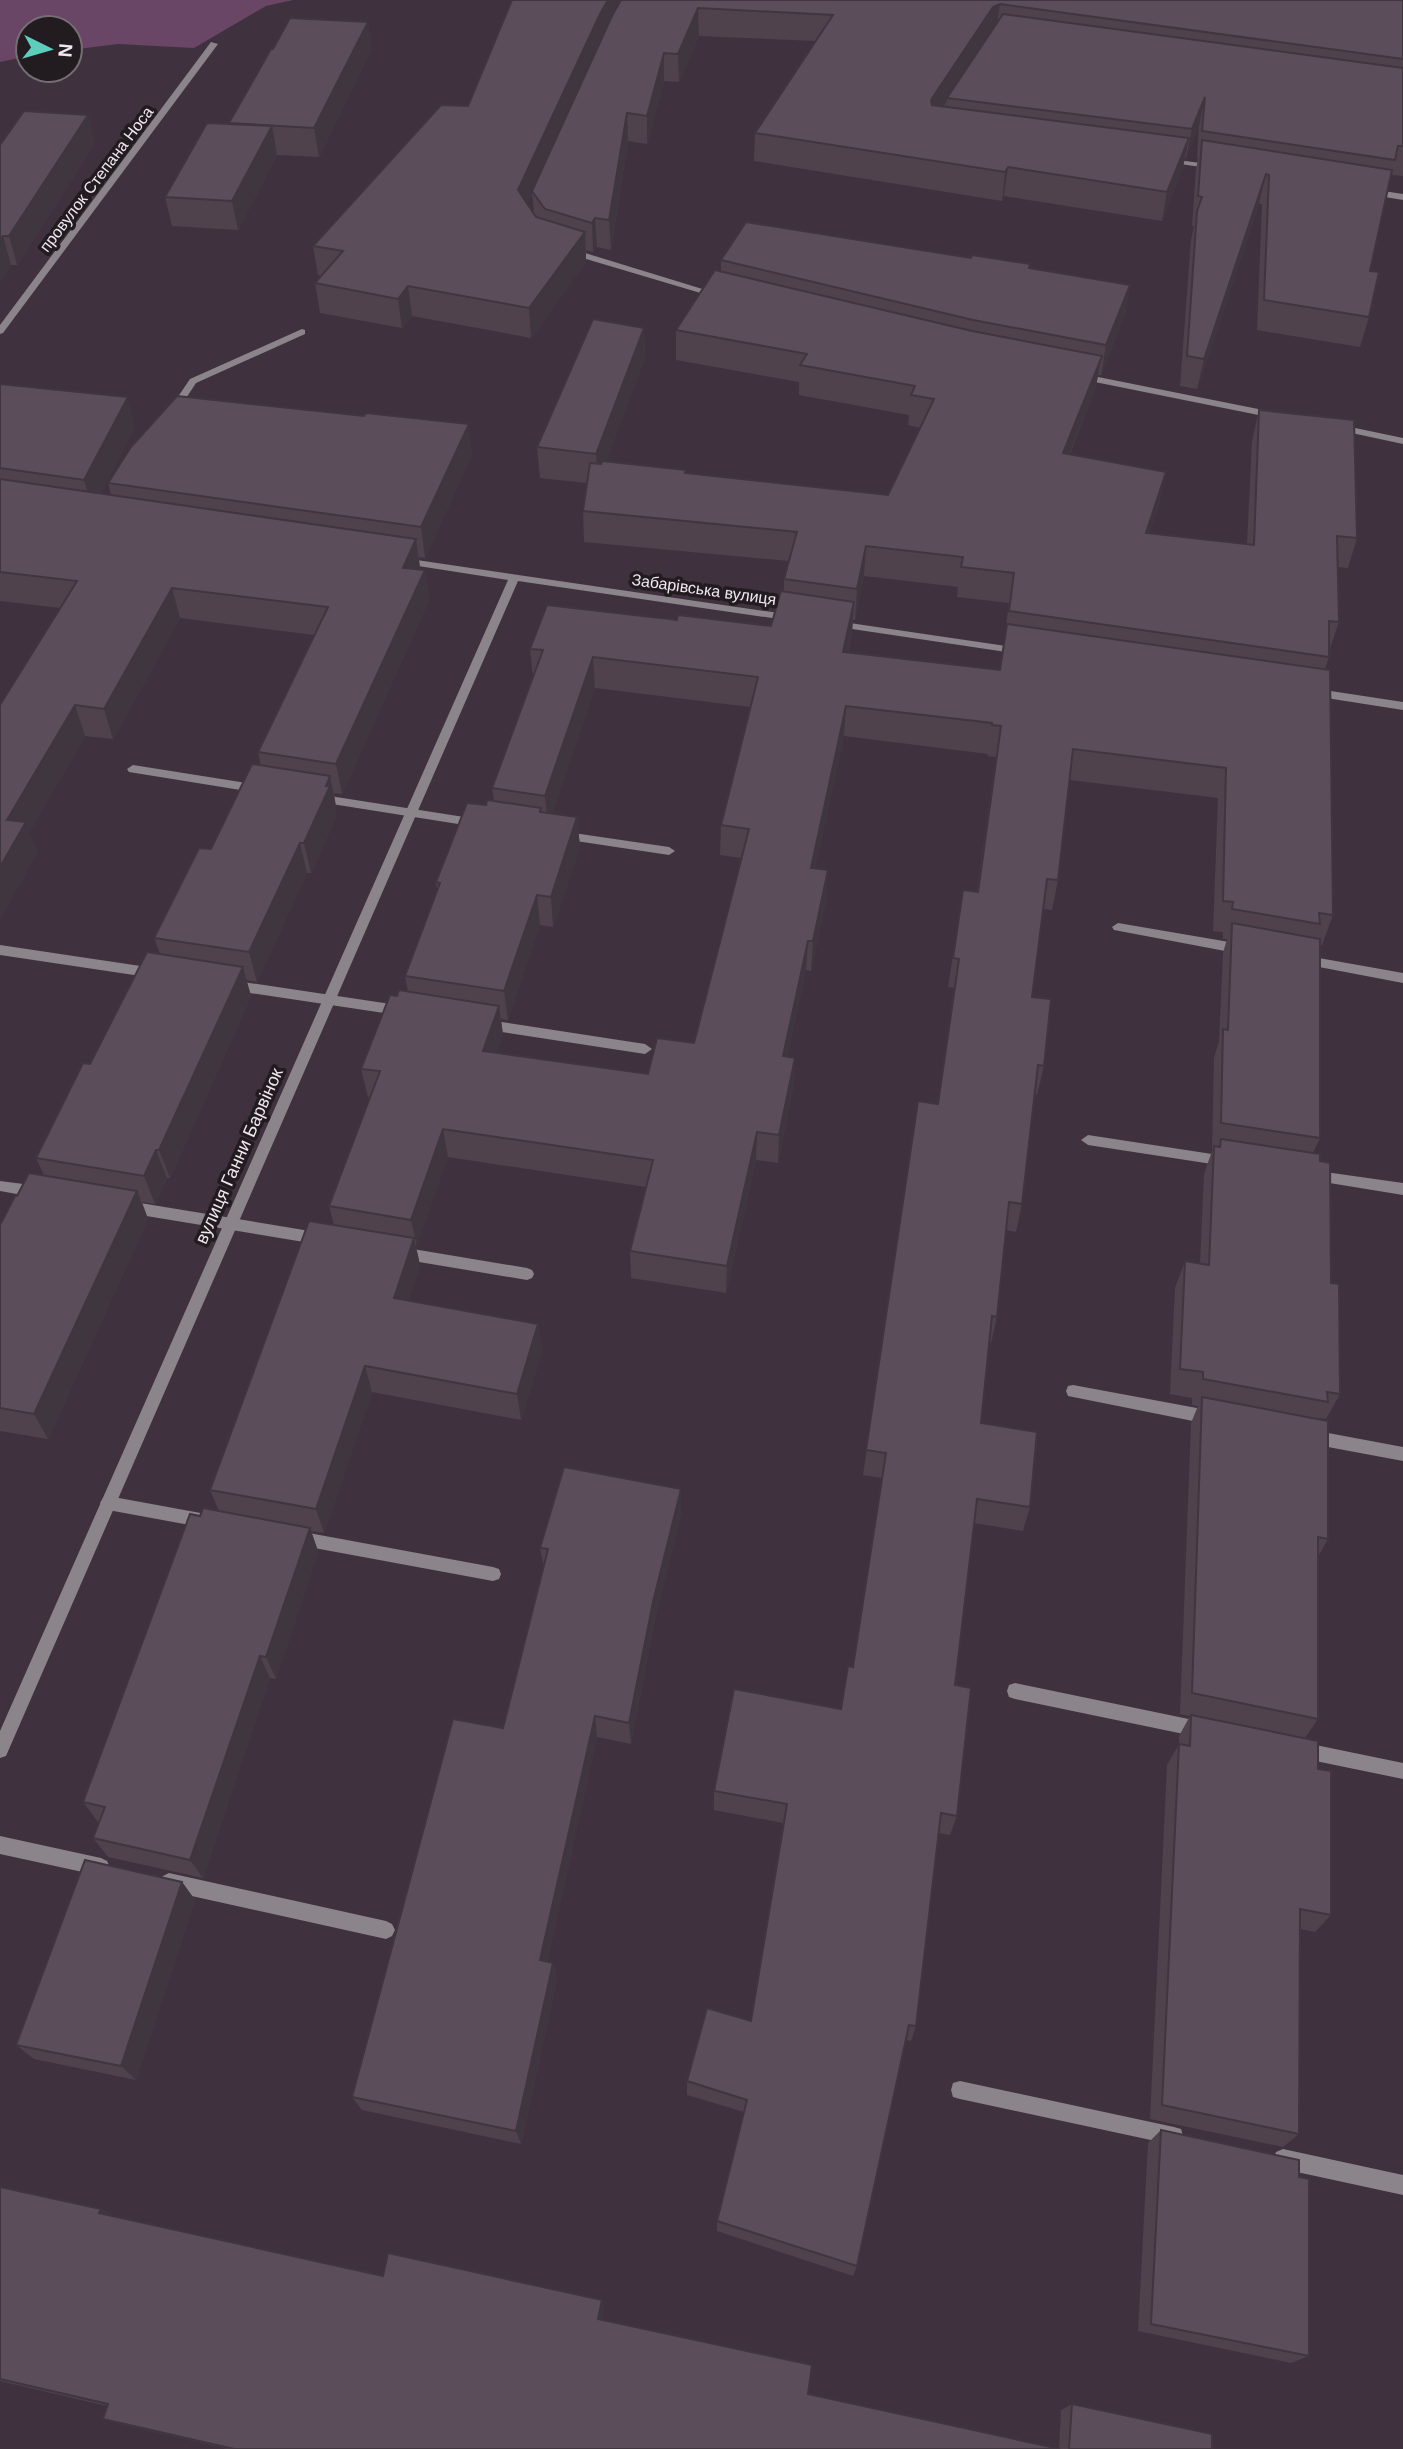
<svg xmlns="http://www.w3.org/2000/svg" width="1403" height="2449" viewBox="0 0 1403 2449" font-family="Helvetica,sans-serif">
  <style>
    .green { fill: #694665 }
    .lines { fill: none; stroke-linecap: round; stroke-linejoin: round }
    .lane { fill: #8b848a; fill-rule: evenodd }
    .street { fill: #8b848a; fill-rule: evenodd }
    .wall { fill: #4f424d; fill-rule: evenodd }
    .shaded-wall { fill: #40363f }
    .building { fill: #5c4d5a; stroke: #40363f; stroke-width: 2 }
    .labels { text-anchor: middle; stroke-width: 7; stroke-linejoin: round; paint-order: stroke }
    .far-street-label { font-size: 16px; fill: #f1e8ef; stroke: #221c21 }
    .street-label { font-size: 18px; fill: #f1e8ef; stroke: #221c21 }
  </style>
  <rect width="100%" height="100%" fill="#3f323e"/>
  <path class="green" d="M0,0H293L266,6L194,48L118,44L70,50V28H28V56L0,62Z"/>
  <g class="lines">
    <g class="lane">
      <path d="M302,329L305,330V334L196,383L175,415L167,413L190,379Z"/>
      <path d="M133,765L259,785L265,789L259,793L129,772L127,769Z"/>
      <path d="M317,794L477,819L483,823L477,827L313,801V795Z"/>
      <path d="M560,831L669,847L675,851L669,855L556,838L554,835Z"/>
      <path d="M1118,923L1241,944L1247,949L1241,954L1114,930L1112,927Z"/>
      <path d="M0,945L154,968L160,973L154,978L0,955Z"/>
      <path d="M1302,955L1403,973V983L1298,963L1296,960L1298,957Z"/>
      <path d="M230,980L404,1006L410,1011L404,1016L230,990L224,985Z"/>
      <path d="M482,1019L645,1044L652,1049L645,1054L482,1029L476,1024Z"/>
      <path d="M1088,1135L1225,1156L1230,1157L1232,1161L1230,1165L1225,1166L1088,1145L1081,1140Z"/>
      <path d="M1311,1170L1403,1183V1195L1311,1180L1306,1179L1304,1175L1306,1171Z"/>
      <path d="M0,1181L39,1186L44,1188L46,1192L44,1196L39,1198L0,1191Z"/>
      <path d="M128,1201L322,1233L327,1235L329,1239L327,1243L322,1245L128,1213L123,1211L121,1207L123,1203Z"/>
      <path d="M401,1247L527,1268L532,1270L534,1274L532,1278L527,1280L401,1259L396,1257L394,1253L396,1249Z"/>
      <path d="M1073,1385L1213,1411L1218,1413L1221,1418L1218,1423L1213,1425L1068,1396L1066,1391L1068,1386Z"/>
      <path d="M1312,1430L1403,1447V1461L1312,1444L1307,1442L1304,1437L1307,1432Z"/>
      <path d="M108,1496L206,1514L212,1516L214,1521L212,1526L206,1528L108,1510L103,1508L100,1503L103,1498Z"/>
      <path d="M298,1531L493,1567L499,1569L501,1574L499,1579L493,1581L298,1545L292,1543L290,1538L292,1533Z"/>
      <path d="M1015,1683L1203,1722L1209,1724L1211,1730L1209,1736L1203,1738L1015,1699L1009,1697L1007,1691L1009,1685Z"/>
      <path d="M1301,1742L1403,1763V1779L1301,1758L1295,1756L1293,1750L1295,1744Z"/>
      <path d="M0,1836L101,1858L107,1861L110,1867L107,1873L101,1876L0,1854Z"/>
      <path d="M169,1873L386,1921L392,1924L395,1930L392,1936L386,1939L169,1891L163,1888L160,1882L163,1876Z"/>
      <path d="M960,2081L1174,2127L1181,2129L1183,2136L1181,2143L1174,2145L960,2099L953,2097L951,2090L953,2083Z"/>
      <path d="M1283,2149L1403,2175V2195L1283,2169L1276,2166L1273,2159L1276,2152Z"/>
    </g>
    <g class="street">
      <path d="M211,42L218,44L3,333L0,334V325Z"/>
      <path d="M1163,158L1215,165L1219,167L1215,169L1166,162H1163Z"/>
      <path d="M1370,189L1403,194V200L1367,194V190Z"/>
      <path d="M566,249H572L722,295L714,297L566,253Z"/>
      <path d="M1078,373L1278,413L1283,416L1278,419L1075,378V374Z"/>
      <path d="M1336,424L1403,438V444L1333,429L1331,427Z"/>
      <path d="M403,558L792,615L797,618L792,621L518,581L6,1756L0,1758V1731L508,580L399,563V559Z"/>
      <path d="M836,621L1020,648L1025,651L1020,654L832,626L831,624Z"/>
      <path d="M1311,688L1403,702V710L1307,695V689Z"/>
    </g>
  </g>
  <g class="wall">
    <path d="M512,0H1403V176L1391,175L1370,271L1369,317L1360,347L1257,330L1262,204H1259L1197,389L1180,386L1191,240L1194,226H1192L1196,169L1198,159H1197L1199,126L1186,158H1185L1183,167L1162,221L1004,196L1002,201L754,161L755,133L815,41L699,36L679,82L664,81L647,144L628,141L611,250L597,247L593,252L586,250V262L531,338L412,316L402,328L320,313L315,283L322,276L318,275L313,246L468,106ZM532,193L534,213L527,204Z"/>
    <path d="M368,22L371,50L319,157L277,155L238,230L172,226L165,197L229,124L273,49Z"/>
    <path d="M95,143L17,265H11L0,282V145Z"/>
    <path d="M971,258L1030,264V268L1130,285L1125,314L1101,375H1098L1096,386L1070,454L1160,502L1149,534L1247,544L1252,441L1259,410L1357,538L1348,568L1338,567L1339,622L1329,651V657L1325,669L1333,915L1322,945H1320V1138L1313,1153L1331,1283L1340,1394L1326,1419L1319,1418V1419L1328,1539L1318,1557V1719L1305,1738L1318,1769L1331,1915L1315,1932L1300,1929L1299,2134L1283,2147L1150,2119L1167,1765L1179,1744V1736L1190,1716L1180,1714L1191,1423L1198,1406L1192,1405V1398L1170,1394L1175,1288L1185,1261L1200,1263L1204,1174L1212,1151L1214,1058L1219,1041L1223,953L1227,939H1223V932L1213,931L1218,798L1070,780L1058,880L1052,910L1043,909L1032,997L1044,1066L1037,1095L1034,1094L1022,1204L1016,1232L1006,1230L997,1317L991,1343H989L981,1423L1030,1507L1023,1531L974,1523L955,1685L957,1816L950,1835L939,1833L916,2026L911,2041L906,2040L857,2266L853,2276L717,2231V2221L744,2112L687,2095V2081L751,2021L783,1823L714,1810V1791L841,1709L853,1667L882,1478L863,1475L918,1101L938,1104L954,988L948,987L963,890L977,891L996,757L987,756L988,754L844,736L815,868L826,900L811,971L806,970L787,1057L795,1058L793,1087L778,1163L756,1160L726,1293L631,1278L630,1251L646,1187L448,1157L416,1247L420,1265L408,1301L538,1324L542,1351L521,1420L372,1392L324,1533L311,1531L318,1551L276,1679L270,1678L203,1878L108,1857L93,1838L100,1822H98L83,1802L200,1516L219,1511L210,1490L334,1225L329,1206L370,1098L368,1097L361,1069L397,996L408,992L405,976L437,890L436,882L486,805L494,801L492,788L533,678L530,649L677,620L771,626L784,592V579L789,561L584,542L583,511L587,483L540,478L537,447L644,328L645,358L606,461L686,474L888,495L920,428L908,425L909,415L799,395V382L676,360V330L721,271V260ZM864,576L958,587L957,597L1009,603L1000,670L848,652L852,632L853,620H855ZM595,688L750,707L721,825L720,855L741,858L694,1043L648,1074L496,1052L503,1035L501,1019L508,1020L540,925L553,927L580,847L577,817L552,814Z"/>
    <path d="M0,384L135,427L101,493L111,495L108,483L472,454L425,558L419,557L420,569L425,570L429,600L342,794L334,793L336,807L335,810L336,817L311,873H307L257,982L246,980L251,996L170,1178H167L155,1204L142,1202L148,1219L48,1439L0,1431V1225L17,1196L44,1175L36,1158L90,1064L160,954L154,938L211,849L261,766L258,752L314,635L180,618L113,739L85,736L29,832L37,852L0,919L60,608L0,601Z"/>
    <path d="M681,1489V1513L654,1624L631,1744L597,1737L547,1962L553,1963L557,1979L521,2144L362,2110L352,2097L503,1728L544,1568L540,1548Z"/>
    <path d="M182,1882L195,1900L136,2080L34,2059L16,2045Z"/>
    <path d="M1161,2130L1299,2177L1309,2356L1291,2363L1138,2331L1148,2143Z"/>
    <path d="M0,2187L101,2209L112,2216L383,2276L604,2308L602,2320L808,2394L1059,2449L1061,2410L1072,2404L1212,2449H228L120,2424L103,2419L107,2406L0,2381Z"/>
  </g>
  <g class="shaded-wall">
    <path d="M608,0H624L532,191V193L521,219L518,190L600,14Z"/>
    <path d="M1000,4L996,31L947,98V101L929,129L931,100L993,7Z"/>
    <path d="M698,8L699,36L679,82L678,54Z"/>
    <path d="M368,22L371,50L319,157L314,128Z"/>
    <path d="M664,53V81L647,144V116Z"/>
    <path d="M1205,97L1199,126L1186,158L1192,129Z"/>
    <path d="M627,113L628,141L611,250L609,220Z"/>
    <path d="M88,115L95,143L17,265L9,236Z"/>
    <path d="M272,126L277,155L238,230L232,201Z"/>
    <path d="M1189,138L1183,167L1162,221L1167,192Z"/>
    <path d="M1008,167L1004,196L1002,201L1005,172Z"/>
    <path d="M1266,174L1259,204L1197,389L1204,359Z"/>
    <path d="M595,218L597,247L593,252L592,223Z"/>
    <path d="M585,232L586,262L531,338L529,308Z"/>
    <path d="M3,236L11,265L0,282V240Z"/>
    <path d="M1130,285L1125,314L1101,375L1106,345Z"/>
    <path d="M408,286L412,316L402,328L398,299Z"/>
    <path d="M644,328L645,358L598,484L596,454Z"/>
    <path d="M1102,356L1096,386L1058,483L1063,453Z"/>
    <path d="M128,397L135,427L93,510L84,480Z"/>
    <path d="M469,424L472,454L425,558L421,527Z"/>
    <path d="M1166,472L1160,502L1139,564L1146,533Z"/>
    <path d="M416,539L420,569L407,598L403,568Z"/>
    <path d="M866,546L864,576L855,620L857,589Z"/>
    <path d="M425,570L429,600L342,794L336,764Z"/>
    <path d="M172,588L180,618L113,739L104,709Z"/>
    <path d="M854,602L852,632L841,682L843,652Z"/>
    <path d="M593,657L595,688L548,826L545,796Z"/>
    <path d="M75,705L85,736L29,832L37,852L0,919V867L7,820Z"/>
    <path d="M846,706L844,736L809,898L811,868Z"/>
    <path d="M330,776L336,807L335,810L336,817L311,873L304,843Z"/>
    <path d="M577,817L580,847L553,927L551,897Z"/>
    <path d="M300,843L307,873L257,982L249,952Z"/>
    <path d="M828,870L826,900L811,971L813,941Z"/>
    <path d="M537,895L540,925L508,1020L504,991Z"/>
    <path d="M808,941L806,970L781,1085L783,1056Z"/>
    <path d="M243,967L251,996L170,1178L159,1150Z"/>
    <path d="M499,1006L503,1035L487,1079L483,1051Z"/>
    <path d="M795,1058L793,1087L778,1163L779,1135Z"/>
    <path d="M443,1129L448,1157L417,1247L411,1220Z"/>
    <path d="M757,1132L756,1160L726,1293L727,1266Z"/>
    <path d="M156,1150L167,1178L155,1204L144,1176Z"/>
    <path d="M137,1191L148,1219L48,1439L34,1414Z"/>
    <path d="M414,1238L420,1265L400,1325L394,1298Z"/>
    <path d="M538,1324L542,1351L521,1420L517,1394Z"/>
    <path d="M365,1366L372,1392L324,1533L316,1509Z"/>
    <path d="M681,1489V1513L654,1624L631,1744L629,1723L653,1602Z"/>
    <path d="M310,1528L318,1551L276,1679L266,1657Z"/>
    <path d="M260,1656L270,1678L203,1878L190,1860Z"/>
    <path d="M595,1716L597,1737L544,1976L540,1960Z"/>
    <path d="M182,1882L195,1900L136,2080L121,2066Z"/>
    <path d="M553,1963L557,1979L521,2144L516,2131Z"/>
    <path d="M101,2209L117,2220L99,2213Z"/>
    <path d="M602,2300L604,2308L601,2327L598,2319Z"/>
  </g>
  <g class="building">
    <path d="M512,0H608L600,14L518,190L536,217L585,232L529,308L408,286L398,299L315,283L343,251L313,246L441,105L468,106Z"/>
    <path d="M621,0H1403V59L1000,4L993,7L931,100L932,105L1189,138L1167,192L1008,167L1005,172L755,133L833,15L698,8L678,54L664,53L647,116L627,113L609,220L595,218L592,223L545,209L532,191L612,16Z"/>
    <path d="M1003,14L1403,68V146H1398L1395,160L1202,131L1205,97L1192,129L947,98Z"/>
    <path d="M290,18L368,22L314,128L229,123L271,49H273Z"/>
    <path d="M24,111L88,115L9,236H3L0,240V145Z"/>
    <path d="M207,123L272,126L232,201L165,197Z"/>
    <path d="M1202,140L1392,170L1370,271L1379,272L1369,317L1264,300L1269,175L1266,174L1204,359L1187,356L1197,211L1202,197L1198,196Z"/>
    <path d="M746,222L971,258L972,255L1030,264L1029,268L1130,285L1106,345L973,320L721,260Z"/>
    <path d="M715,270L972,331L1102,356L1063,453L1166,472L1146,533L1254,545L1259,410L1354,420L1357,538L1337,536L1339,622L1329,621V657L1009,611L1014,573L961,567L963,557L866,546L857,589L784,579L797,532L583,511L590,463L601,464L602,461L686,470L685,473L888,495L934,399L911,395L915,386L800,365L807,354L676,330Z"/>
    <path d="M593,319L644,328L596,454L537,447Z"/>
    <path d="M0,384L128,397L84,480L0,468Z"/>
    <path d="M177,396L364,416L366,413L469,424L421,527L108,483L131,447Z"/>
    <path d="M0,479L416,539L403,568L425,570L336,764L258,752L328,607L172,588L104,709L75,705L7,820L26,822L0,867V705L77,581L0,572Z"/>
    <path d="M781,591L854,602L843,652L1000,670L1007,624L1330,670L1333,915L1319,913L1320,924L1232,909L1233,902L1223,901L1226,768L1073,749L1058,880L1047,879L1032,997L1051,999L1044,1066L1038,1065L1022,1204L1009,1202L997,1317L992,1316L981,1423L1037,1432L1030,1507L977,1499L955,1685L971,1688L957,1816L941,1813L916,2026L909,2025L857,2266L717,2221L747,2100L687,2081L707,2008L751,2021L787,1804L714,1791L734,1689L841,1709L848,1666L853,1667L886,1453L866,1450L918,1101L938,1104L959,959L953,958L963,890L978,892L1001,726L992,725V723L846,706L811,868L828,870L813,941H808L783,1056L795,1058L779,1135L757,1132L727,1266L630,1251L653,1160L443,1129L411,1220L329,1206L380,1071L361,1069L390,995L397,996L399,990L499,1006L483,1051L648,1074L657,1038L694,1043L749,829L721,825L758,677L593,657L545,796L492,788L543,650L530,649L547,605L677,620L678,615L771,626Z"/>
    <path d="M252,764L330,776L326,786H330L304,843H300L249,952L154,938L199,848L211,849Z"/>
    <path d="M487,800L541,808L540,812L577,817L551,897L537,895L504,991L405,976L440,883L436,882L467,803L486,805Z"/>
    <path d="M1232,923L1320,939V1138L1221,1123L1223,1029L1228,1030Z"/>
    <path d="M147,952L243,967L159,1150H156L144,1176L36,1158L83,1063L90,1064Z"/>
    <path d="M1221,1139L1320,1154V1161L1330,1163L1331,1283L1339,1284L1340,1394L1327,1392L1328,1402L1203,1379V1372L1180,1369L1185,1261L1209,1265L1214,1146L1220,1147Z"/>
    <path d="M29,1173L137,1191L34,1414L0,1408V1225L15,1196H17Z"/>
    <path d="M309,1221L414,1238L394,1298L538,1324L517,1394L365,1366L316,1509L210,1490Z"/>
    <path d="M1202,1397L1328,1421V1539L1318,1537V1719L1192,1693Z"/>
    <path d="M564,1467L681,1489L653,1602L629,1723L595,1716L540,1960L553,1963L516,2131L352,2097L453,1719L503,1728L548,1549L540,1548Z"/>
    <path d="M203,1508L310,1528L266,1657L260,1656L190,1860L93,1838L105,1807L83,1802L190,1514L200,1516Z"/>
    <path d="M1191,1715L1318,1741V1769L1331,1771V1915L1300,1909L1299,2134L1162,2105L1179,1744L1190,1746Z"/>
    <path d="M85,1860L182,1882L121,2066L16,2045Z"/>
    <path d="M1161,2130L1299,2160V2177L1309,2179V2356L1151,2324Z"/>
    <path d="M0,2187L101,2209L99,2213L383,2276L388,2253L602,2300L598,2319L812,2365L808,2394L1060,2449H234L103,2419L108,2404L0,2379Z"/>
    <path d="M1072,2404L1212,2434V2449H1069Z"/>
  </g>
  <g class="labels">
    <g class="far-street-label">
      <text transform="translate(96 179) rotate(-53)" y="6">провулок Степана Носа</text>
      <text transform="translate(704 589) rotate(8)" y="6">Забарівська вулиця</text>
    </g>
    <g class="street-label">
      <text transform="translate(239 1156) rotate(-66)" y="6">вулиця Ганни Барвінок</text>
    </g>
  </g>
  <g transform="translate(49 49) rotate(95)"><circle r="33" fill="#221c21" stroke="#756e73" stroke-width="2"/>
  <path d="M0-5L12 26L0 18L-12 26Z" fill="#5ccebb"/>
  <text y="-10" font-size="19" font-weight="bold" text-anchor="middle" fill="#f1e8ef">N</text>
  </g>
</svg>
